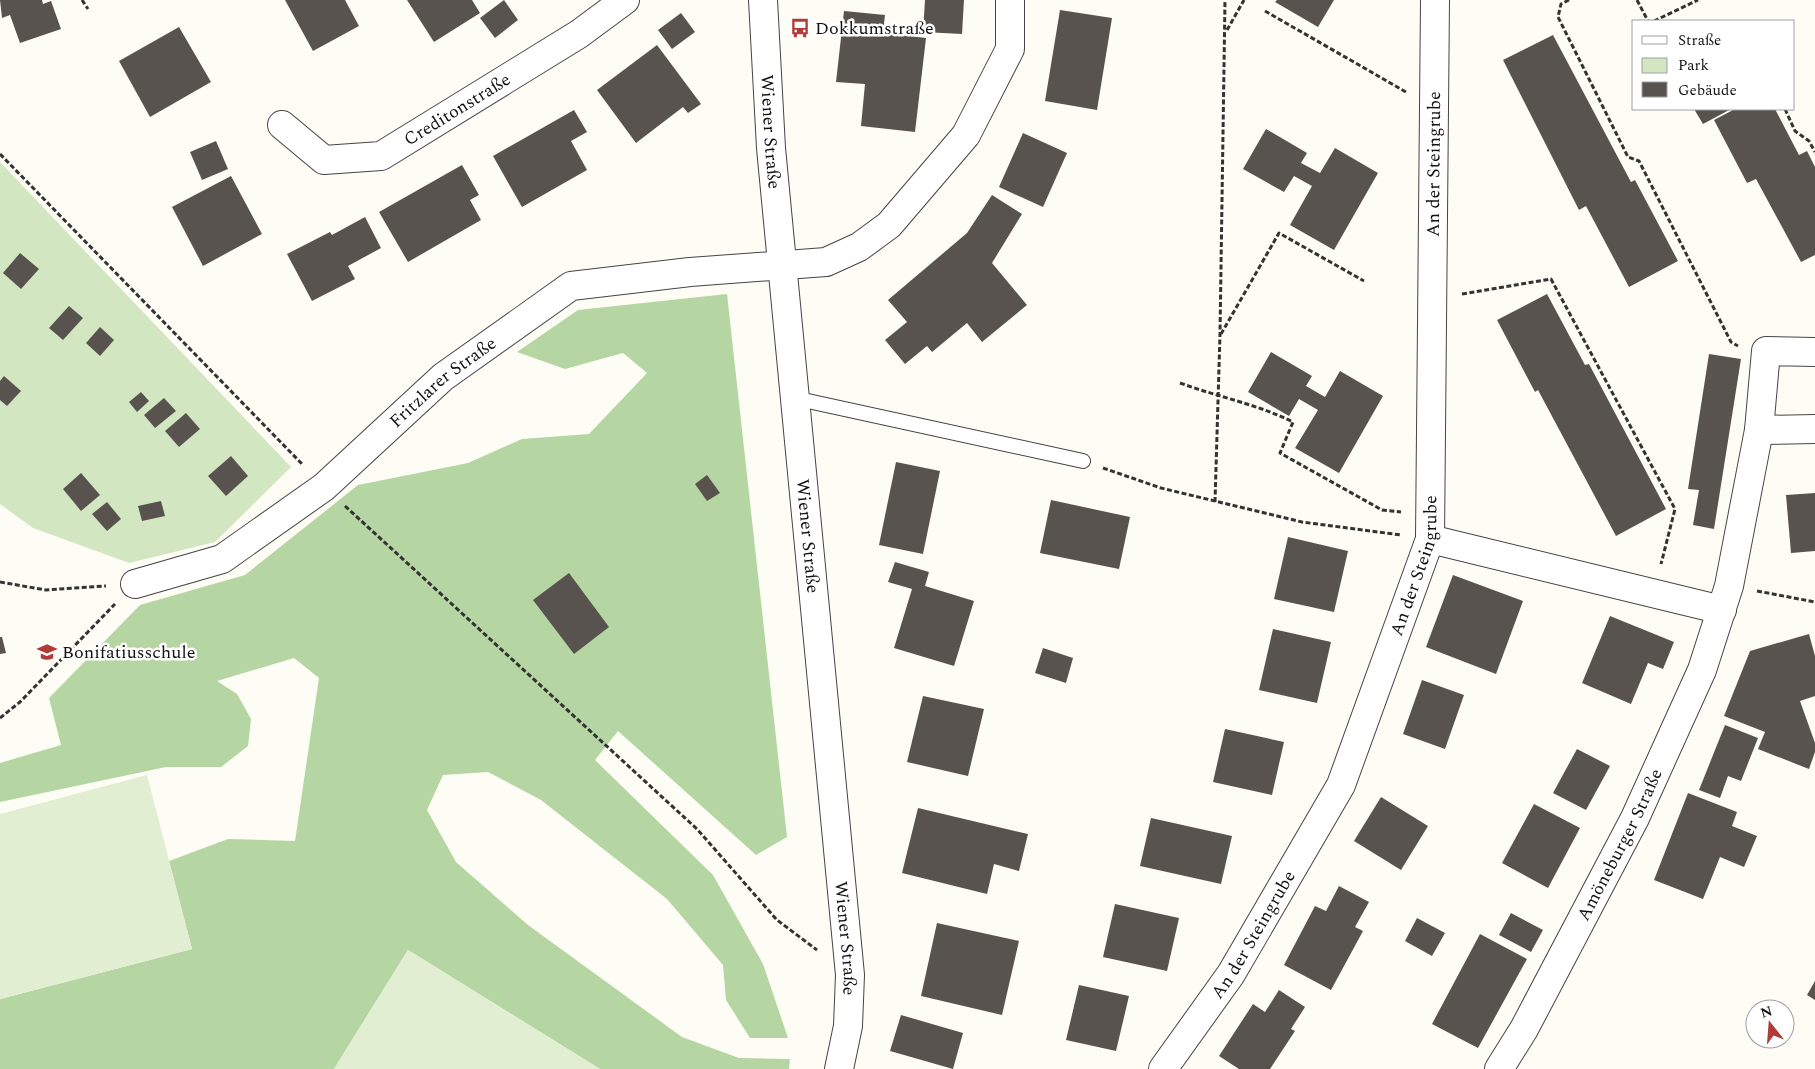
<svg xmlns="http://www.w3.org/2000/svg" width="1815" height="1069" viewBox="0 0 1815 1069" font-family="Spectral,serif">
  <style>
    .green { fill: #d1e6c1 }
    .forest { fill: #b5d5a2 }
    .pitch { fill: #e2eed2 }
    .building { fill: #58534e }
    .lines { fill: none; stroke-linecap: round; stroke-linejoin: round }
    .lane-casing { stroke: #444; stroke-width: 16 }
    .street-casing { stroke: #444; stroke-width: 30 }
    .path { stroke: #333; stroke-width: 3; stroke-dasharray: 5 2.5; stroke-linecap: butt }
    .lane { stroke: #fff; stroke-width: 14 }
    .street { stroke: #fff; stroke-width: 28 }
    .labels { text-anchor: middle; stroke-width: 5; stroke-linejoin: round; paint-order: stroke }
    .poi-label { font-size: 18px; fill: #111; stroke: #fff; text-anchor: start }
    .street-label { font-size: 18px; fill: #111; stroke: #fff }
  </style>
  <rect width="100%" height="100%" fill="#fefdf5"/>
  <path class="green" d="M0,162L291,467L215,542L129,563L33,528L0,504Z"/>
  <path class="forest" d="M727,294L787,837L756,855L618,731L595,760L713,875L763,964L788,1038H750L726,1000L723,965L667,899L541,800L488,772L443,775L427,810L456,862L528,925L682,1037L739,1058L790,1059L789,1069H600L408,950L334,1069H0V999L192,949L169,861L228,839L295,841L319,678L294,658L217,681L237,694L251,719L248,746L221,767H166L0,802V763L61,745L49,698L140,605L245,575L358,485L468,463L522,439L589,434L647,373L623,353L565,369L517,352L578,310Z"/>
  <g class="pitch">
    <path d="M147,775L192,949L0,999V814Z"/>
    <path d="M408,950L600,1069H334Z"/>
  </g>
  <g class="building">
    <path d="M0,0H42L43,4L51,1L61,29L20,43L10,15L2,18Z"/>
    <path d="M285,0H345L359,26L313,51Z"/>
    <path d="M407,0H472L480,13L434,42Z"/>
    <path d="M504,0L518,20L495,38L480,18Z"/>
    <path d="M925,0H964L962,34L923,32Z"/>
    <path d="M1277,0H1334L1318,27L1275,2Z"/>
    <path d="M1060,10L1112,18L1097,110L1045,101Z"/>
    <path d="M844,11L885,15L883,33L926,38L915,132L861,126L865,84L836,82Z"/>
    <path d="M681,13L695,32L672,49L658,30Z"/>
    <path d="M179,27L211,82L150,117L119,61Z"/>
    <path d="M1553,35L1631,182L1635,180L1678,261L1629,287L1586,206L1579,210L1503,60Z"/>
    <path d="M657,45L701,104L688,113L683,107L636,143L597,90Z"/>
    <path d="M1694,109H1731L1703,124Z"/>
    <path d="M1735,109H1775L1799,155L1807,151L1815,167V255L1801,262L1756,179L1747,183L1714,120Z"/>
    <path d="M574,110L587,132L571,141L587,170L522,207L493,156Z"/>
    <path d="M1266,129L1307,153L1301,163L1320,173L1335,148L1378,173L1334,250L1290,225L1312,186L1294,176L1284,192L1243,169Z"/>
    <path d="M1023,133L1067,153L1043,207L999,187Z"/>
    <path d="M216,141L228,169L202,180L190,152Z"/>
    <path d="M462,165L479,195L470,200L481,220L408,262L379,212Z"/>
    <path d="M231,176L262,234L203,266L172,207Z"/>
    <path d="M992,195L1022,214L992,263L1027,305L982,342L967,323L932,352L927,346L905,364L885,340L907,322L888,300L967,233Z"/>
    <path d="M365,217L381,248L348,266L355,279L312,301L287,254L330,232L332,235Z"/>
    <path d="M20,253L39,269L21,289L3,273Z"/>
    <path d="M1547,294L1585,365L1589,364L1666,509L1616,536L1538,390L1535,392L1497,320Z"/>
    <path d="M69,306L83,318L63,340L49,328Z"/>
    <path d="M100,327L114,340L100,356L86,343Z"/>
    <path d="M1271,352L1312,376L1306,386L1325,397L1340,371L1383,396L1339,473L1295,448L1318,410L1299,399L1289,416L1248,392Z"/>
    <path d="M1709,354L1741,359L1714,529L1693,525L1699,490L1688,489Z"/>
    <path d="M4,376L21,391L7,406L0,400V381Z"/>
    <path d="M141,392L149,401L137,412L129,402Z"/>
    <path d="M164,398L176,411L155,428L144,415Z"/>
    <path d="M186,413L200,429L179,447L165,431Z"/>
    <path d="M231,456L248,476L226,496L208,476Z"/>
    <path d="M896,462L940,471L923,554L879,545Z"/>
    <path d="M81,473L100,495L81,511L63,489Z"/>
    <path d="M707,475L720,493L707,501L695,484Z"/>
    <path d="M1815,493V551L1791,553L1786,495Z"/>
    <path d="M1051,500L1130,517L1119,569L1040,553Z"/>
    <path d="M161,501L165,516L142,521L138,506Z"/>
    <path d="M107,502L121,519L107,531L92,514Z"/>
    <path d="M1288,537L1348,551L1334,612L1274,599Z"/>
    <path d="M895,562L929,572L925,586L974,601L954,666L894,648L912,589L888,582Z"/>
    <path d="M569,573L609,627L574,654L533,600Z"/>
    <path d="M1453,575L1523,601L1496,674L1426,647Z"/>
    <path d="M1610,616L1674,642L1663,669L1648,663L1631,704L1582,683Z"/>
    <path d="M1273,629L1331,642L1317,703L1259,690Z"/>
    <path d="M1809,634L1815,656V696L1800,701L1815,743V752L1809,769L1758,749L1765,732L1724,716L1750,651Z"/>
    <path d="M0,637H2L6,653L0,654Z"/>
    <path d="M1043,648L1073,658L1066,683L1035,673Z"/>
    <path d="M1422,680L1464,695L1445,749L1403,734Z"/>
    <path d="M923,696L984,709L968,776L907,762Z"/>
    <path d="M1725,725L1758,738L1741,781L1728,776L1720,798L1699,790Z"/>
    <path d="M1225,729L1284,742L1272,795L1213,782Z"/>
    <path d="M1577,749L1610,766L1586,810L1553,793Z"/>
    <path d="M1688,793L1737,812L1732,826L1757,836L1744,867L1720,857L1703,899L1654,880Z"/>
    <path d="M1381,797L1428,826L1401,870L1354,841Z"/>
    <path d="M1534,804L1580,828L1548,888L1502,863Z"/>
    <path d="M918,808L1028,834L1019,871L994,864L987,894L902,873Z"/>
    <path d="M1151,818L1232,836L1221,884L1140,866Z"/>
    <path d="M1339,886L1369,902L1355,927L1363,931L1331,990L1284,965L1315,906L1326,911Z"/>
    <path d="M1115,904L1179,918L1167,971L1103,957Z"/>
    <path d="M1511,913L1543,930L1531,952L1499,935Z"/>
    <path d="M1417,918L1445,933L1432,956L1405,941Z"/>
    <path d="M937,923L1019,941L1002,1015L921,996Z"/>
    <path d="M1480,934L1527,959L1478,1048L1432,1024Z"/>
    <path d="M1815,981V1000L1807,995Z"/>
    <path d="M1079,985L1129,996L1116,1051L1066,1040Z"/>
    <path d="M1279,990L1305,1007L1291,1029L1295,1031L1270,1069H1239L1219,1056L1253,1004L1265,1012Z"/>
    <path d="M901,1015L963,1033L953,1069L890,1051Z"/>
  </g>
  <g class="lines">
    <defs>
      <path id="lane" d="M794,398L1083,461"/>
      <g id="street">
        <path id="s1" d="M763,0L771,148L850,975L848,1026L839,1069"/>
        <path id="s2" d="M282,125L324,160L381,156L579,34L625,0"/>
        <path d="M1759,430L1815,429"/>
        <path d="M1430,539L1722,610"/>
        <path id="s3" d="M135,584L222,559L324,487L443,377L571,286L690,272L826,262L859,247L889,225L966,135L1010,49V0"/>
        <path id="s4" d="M1163,1069L1231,974L1341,785L1430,539L1435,0"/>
        <path id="s5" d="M1499,1069L1524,1029L1635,818L1702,670L1729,586L1759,430L1766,351L1815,352"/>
      </g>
    </defs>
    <use href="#lane" class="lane-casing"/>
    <use href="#street" class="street-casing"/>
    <g class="path">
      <path d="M82,0L88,9"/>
      <path d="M1569,0L1561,4L1558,17L1628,157L1639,161L1731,342L1738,346"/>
      <path d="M1637,0L1648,21"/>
      <path d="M1265,11L1406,92"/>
      <path d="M1654,21L1698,0"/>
      <path d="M1227,30L1244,0"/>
      <path d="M1785,109L1795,131L1809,141L1815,152"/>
      <path d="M0,154L303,465"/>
      <path d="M1462,294L1551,279L1675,509L1661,564"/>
      <path d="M1221,334L1279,233L1364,281"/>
      <path d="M1180,383C1218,397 1257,404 1293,422L1280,453L1382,510L1401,512"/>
      <path d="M1103,468L1161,488L1302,522L1401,535"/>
      <path d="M1215,502L1220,334L1225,0"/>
      <path d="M345,506L697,829L777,920L817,950"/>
      <path d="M0,582L46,590L106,586"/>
      <path d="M1757,591L1815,602"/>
      <path d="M0,718L20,702L115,604"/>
    </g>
    <use href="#lane" class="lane"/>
    <use href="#street" class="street"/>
  </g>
  <defs>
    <symbol id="bus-bare" viewBox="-9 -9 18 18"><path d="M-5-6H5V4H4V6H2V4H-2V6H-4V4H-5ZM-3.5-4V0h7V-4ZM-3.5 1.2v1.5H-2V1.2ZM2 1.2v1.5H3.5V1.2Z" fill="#b23a37" stroke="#fff" stroke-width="2.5" paint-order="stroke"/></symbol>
    <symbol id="school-bare" viewBox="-9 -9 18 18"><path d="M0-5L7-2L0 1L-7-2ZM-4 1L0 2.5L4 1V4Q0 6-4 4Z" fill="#b23a37" stroke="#fff" stroke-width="2.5" paint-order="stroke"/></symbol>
  </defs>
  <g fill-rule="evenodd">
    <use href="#bus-bare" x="786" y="14" width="28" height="28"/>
    <use href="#school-bare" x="33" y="638" width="28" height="28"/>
  </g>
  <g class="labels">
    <g class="poi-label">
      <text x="815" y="34">Dokkumstraße</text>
      <text x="62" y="658">Bonifatiusschule</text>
    </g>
    <g class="street-label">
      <text dy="6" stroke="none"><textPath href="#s2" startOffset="201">Creditonstraße</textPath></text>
      <text dy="6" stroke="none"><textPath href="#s1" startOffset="132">Wiener Straße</textPath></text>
      <text dy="6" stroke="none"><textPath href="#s4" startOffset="972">An der Steingrube</textPath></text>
      <text dy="6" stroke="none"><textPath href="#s3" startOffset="374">Fritzlarer Straße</textPath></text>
      <text dy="6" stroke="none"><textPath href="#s1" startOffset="538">Wiener Straße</textPath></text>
      <text dy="6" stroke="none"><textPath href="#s4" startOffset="568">An der Steingrube</textPath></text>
      <text dy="6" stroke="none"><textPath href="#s5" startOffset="255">Amöneburger Straße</textPath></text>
      <text dy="6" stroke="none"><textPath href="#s4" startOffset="162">An der Steingrube</textPath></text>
      <text dy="6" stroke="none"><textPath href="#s1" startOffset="942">Wiener Straße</textPath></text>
    </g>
  </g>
  <rect x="1632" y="20" width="162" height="90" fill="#ffffff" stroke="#a0a0a0"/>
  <rect x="1642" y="36" width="25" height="8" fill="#ffffff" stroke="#a0a0a0"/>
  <text x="1678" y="45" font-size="15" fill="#111111">Straße</text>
  <rect x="1642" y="58" width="25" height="15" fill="#d1e6c1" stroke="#a0a0a0"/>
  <text x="1678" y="70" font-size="15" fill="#111111">Park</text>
  <rect x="1642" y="82" width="25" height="15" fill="#58534e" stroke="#a0a0a0"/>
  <text x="1678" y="95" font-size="15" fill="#111111">Gebäude</text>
  <g transform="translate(1770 1024) rotate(343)"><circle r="24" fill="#ffffff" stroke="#a0a0a0"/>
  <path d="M0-4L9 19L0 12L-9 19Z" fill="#b23a37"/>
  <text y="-8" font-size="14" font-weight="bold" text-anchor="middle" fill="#111111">N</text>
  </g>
</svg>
